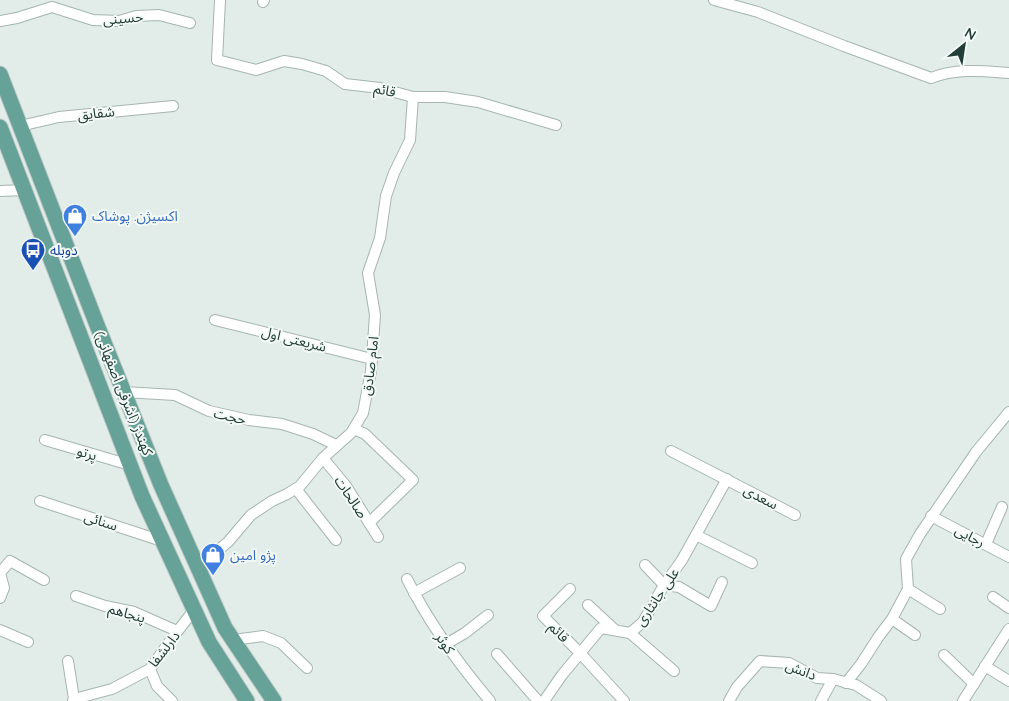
<svg xmlns="http://www.w3.org/2000/svg" width="1009" height="701" viewBox="0 0 1009 701" font-family="Quicksand,'Noto Sans Arabic',sans-serif">
  <style>
    .lines { fill: none; stroke-linecap: round; stroke-linejoin: round }
    .street-casing { stroke: #a5b5b0; stroke-width: 12 }
    .primary-casing { stroke: #c1c9c7; stroke-width: 17 }
    .street { stroke: #fff; stroke-width: 10 }
    .primary { stroke: #66a297; stroke-width: 15 }
    .labels { text-anchor: middle; stroke-width: 4; stroke-linejoin: round; paint-order: stroke }
    .street-label { font-size: 14px; fill: #223e38; stroke: #f3f9f6 }
    .shop-label { font-size: 14px; fill: #366cbe; stroke: #f3f9f6; text-anchor: start }
    .transit-label { font-size: 14px; fill: #164399; stroke: #f3f9f6; text-anchor: start }
  </style>
  <rect width="100%" height="100%" fill="#e2ede9"/>
  <g class="lines">
    <defs>
      <g id="street">
        <path d="M220,0L217,60L256,70L284,61L302,64L326,71L345,84L380,88L413,97H445L478,102L556,125"/>
        <path d="M714,0L758,12L844,46L931,78C957,68 981,71 1009,73"/>
        <path d="M263,2L264,0"/>
        <path d="M0,21L17,18L52,7L93,20L119,21L136,16L159,15L190,23"/>
        <path d="M20,126L59,117L173,106"/>
        <path d="M0,191L25,190"/>
        <path d="M215,320L372,359"/>
        <path d="M124,392L175,395L209,411L249,420L282,424L313,434L336,445"/>
        <path d="M354,429L365,434L413,480L369,523"/>
        <path d="M45,440L130,465"/>
        <path d="M671,451L795,515"/>
        <path d="M323,458L346,486L378,537"/>
        <path d="M296,489L336,540"/>
        <path d="M40,501L162,541"/>
        <path d="M931,516L1009,557"/>
        <path d="M696,535L752,563"/>
        <path d="M986,544L1002,507"/>
        <path d="M645,565L664,585L679,587L711,606L722,582"/>
        <path d="M198,567L228,542L251,515L272,501L287,494L300,486L323,458L351,433L363,413L371,371L375,315L368,273L380,238L386,196L394,173L410,140L413,97"/>
        <path d="M407,579C429,623 458,663 490,701"/>
        <path d="M570,589L543,616L580,653L624,701"/>
        <path d="M908,589L940,609"/>
        <path d="M414,593L460,568"/>
        <path d="M76,596L105,606L134,612L177,631"/>
        <path d="M993,597L1009,608"/>
        <path d="M0,598L4,588L0,573L10,561L44,580"/>
        <path d="M588,605L615,630"/>
        <path d="M892,619L915,635"/>
        <path d="M0,630L28,642"/>
        <path d="M630,633L674,671"/>
        <path d="M233,640L263,636L281,643L307,668"/>
        <path d="M446,644L465,633L488,615"/>
        <path d="M497,654L538,701"/>
        <path d="M944,655L974,684"/>
        <path d="M68,661L74,699"/>
        <path d="M985,666L1009,681"/>
        <path d="M150,669L157,686L172,701"/>
        <path d="M846,683L861,664L879,636L892,619L908,589L906,559L920,534L976,452L1009,412"/>
        <path d="M73,701L74,699L112,689L150,669L170,641L194,610"/>
        <path d="M544,701L562,675L601,628L630,633L643,622L664,585L682,560L727,479"/>
        <path d="M729,701L737,687L760,661L789,663L817,678L833,679L856,685L881,701"/>
        <path d="M821,701L833,679"/>
        <path d="M963,701L1009,629"/>
      </g>
      <g id="primary">
        <path d="M0,74L97,325L161,485L225,628L274,701"/>
        <path d="M0,127L142,496L209,642L247,701"/>
      </g>
    </defs>
    <use href="#street" class="street-casing"/>
    <use href="#primary" class="primary-casing"/>
    <use href="#street" class="street"/>
    <use href="#primary" class="primary"/>
  </g>
  <defs>
    <symbol id="shop-pin" viewBox="-11 -11 22 30"><path d="M0 17L-7.5 6A9.5 9.5 0 1 1 7.5 6Z" fill="#3f7fe0" stroke="#f3f9f6"/><path d="M-5-2.5h2.3a2.7 3.5 0 0 1 5.4 0H5L5.5 6h-11ZM-1.5-2.5h3a1.5 2.3 0 0 0-3 0Z" fill="#fff"/></symbol>
    <symbol id="bus-pin" viewBox="-11 -11 22 30"><path d="M0 17L-7.5 6A9.5 9.5 0 1 1 7.5 6Z" fill="#1a4fb4" stroke="#f3f9f6"/><path d="M-5-6H5V4H4V6H2V4H-2V6H-4V4H-5ZM-3.5-4V0h7V-4ZM-3.5 1.2v1.5H-2V1.2ZM2 1.2v1.5H3.5V1.2Z" fill="#fff"/></symbol>
  </defs>
  <g fill-rule="evenodd">
    <use href="#shop-pin" x="61" y="202" width="28" height="38"/>
    <use href="#bus-pin" x="19" y="236" width="28" height="38"/>
    <use href="#shop-pin" x="199" y="541" width="28" height="38"/>
  </g>
  <g class="labels">
    <g class="street-label">
      <text transform="translate(123 18) rotate(-5)" y="5">حسینی</text>
      <text transform="translate(385 90) rotate(12)" y="5">قائم</text>
      <text transform="translate(96 113) rotate(-6)" y="5">شقایق</text>
      <text transform="translate(294 339) rotate(14)" y="5">شریعتی اول</text>
      <text transform="translate(370 366) rotate(-83)" y="5">امام صادق</text>
      <text transform="translate(124 393) rotate(68)" y="5">کهندژ (اشرفی اصفهانی)</text>
      <text transform="translate(230 416) rotate(13)" y="5">حجت</text>
      <text transform="translate(87 453) rotate(16)" y="5">پرتو</text>
      <text transform="translate(351 497) rotate(56)" y="5">صالحات</text>
      <text transform="translate(761 497) rotate(28)" y="5">سعدی</text>
      <text transform="translate(101 521) rotate(18)" y="5">سنائی</text>
      <text transform="translate(970 536) rotate(28)" y="5">رجایی</text>
      <text transform="translate(657 597) rotate(-56)" y="5">علی جانثاری</text>
      <text transform="translate(127 613) rotate(16)" y="5">پنجاهم</text>
      <text transform="translate(559 632) rotate(45)" y="5">قائم</text>
      <text transform="translate(445 643) rotate(57)" y="5">کوثر</text>
      <text transform="translate(164 649) rotate(-52)" y="5">دارلشفا</text>
      <text transform="translate(801 670) rotate(21)" y="5">دانش</text>
    </g>
    <g class="shop-label">
      <text x="92" y="221">اکسیژن. پوشاک</text>
      <text x="230" y="560">پژو امین</text>
    </g>
    <g class="transit-label">
      <text x="50" y="255">دوبله</text>
    </g>
  </g>
  <g transform="translate(964 45) rotate(30)" stroke="#f3f9f6" stroke-width="4" paint-order="stroke">
  <path d="M0-4L9 19L0 12L-9 19Z" fill="#223e38"/>
  <text y="-8" font-size="14" font-weight="bold" text-anchor="middle" fill="#223e38">N</text>
  </g>
</svg>
